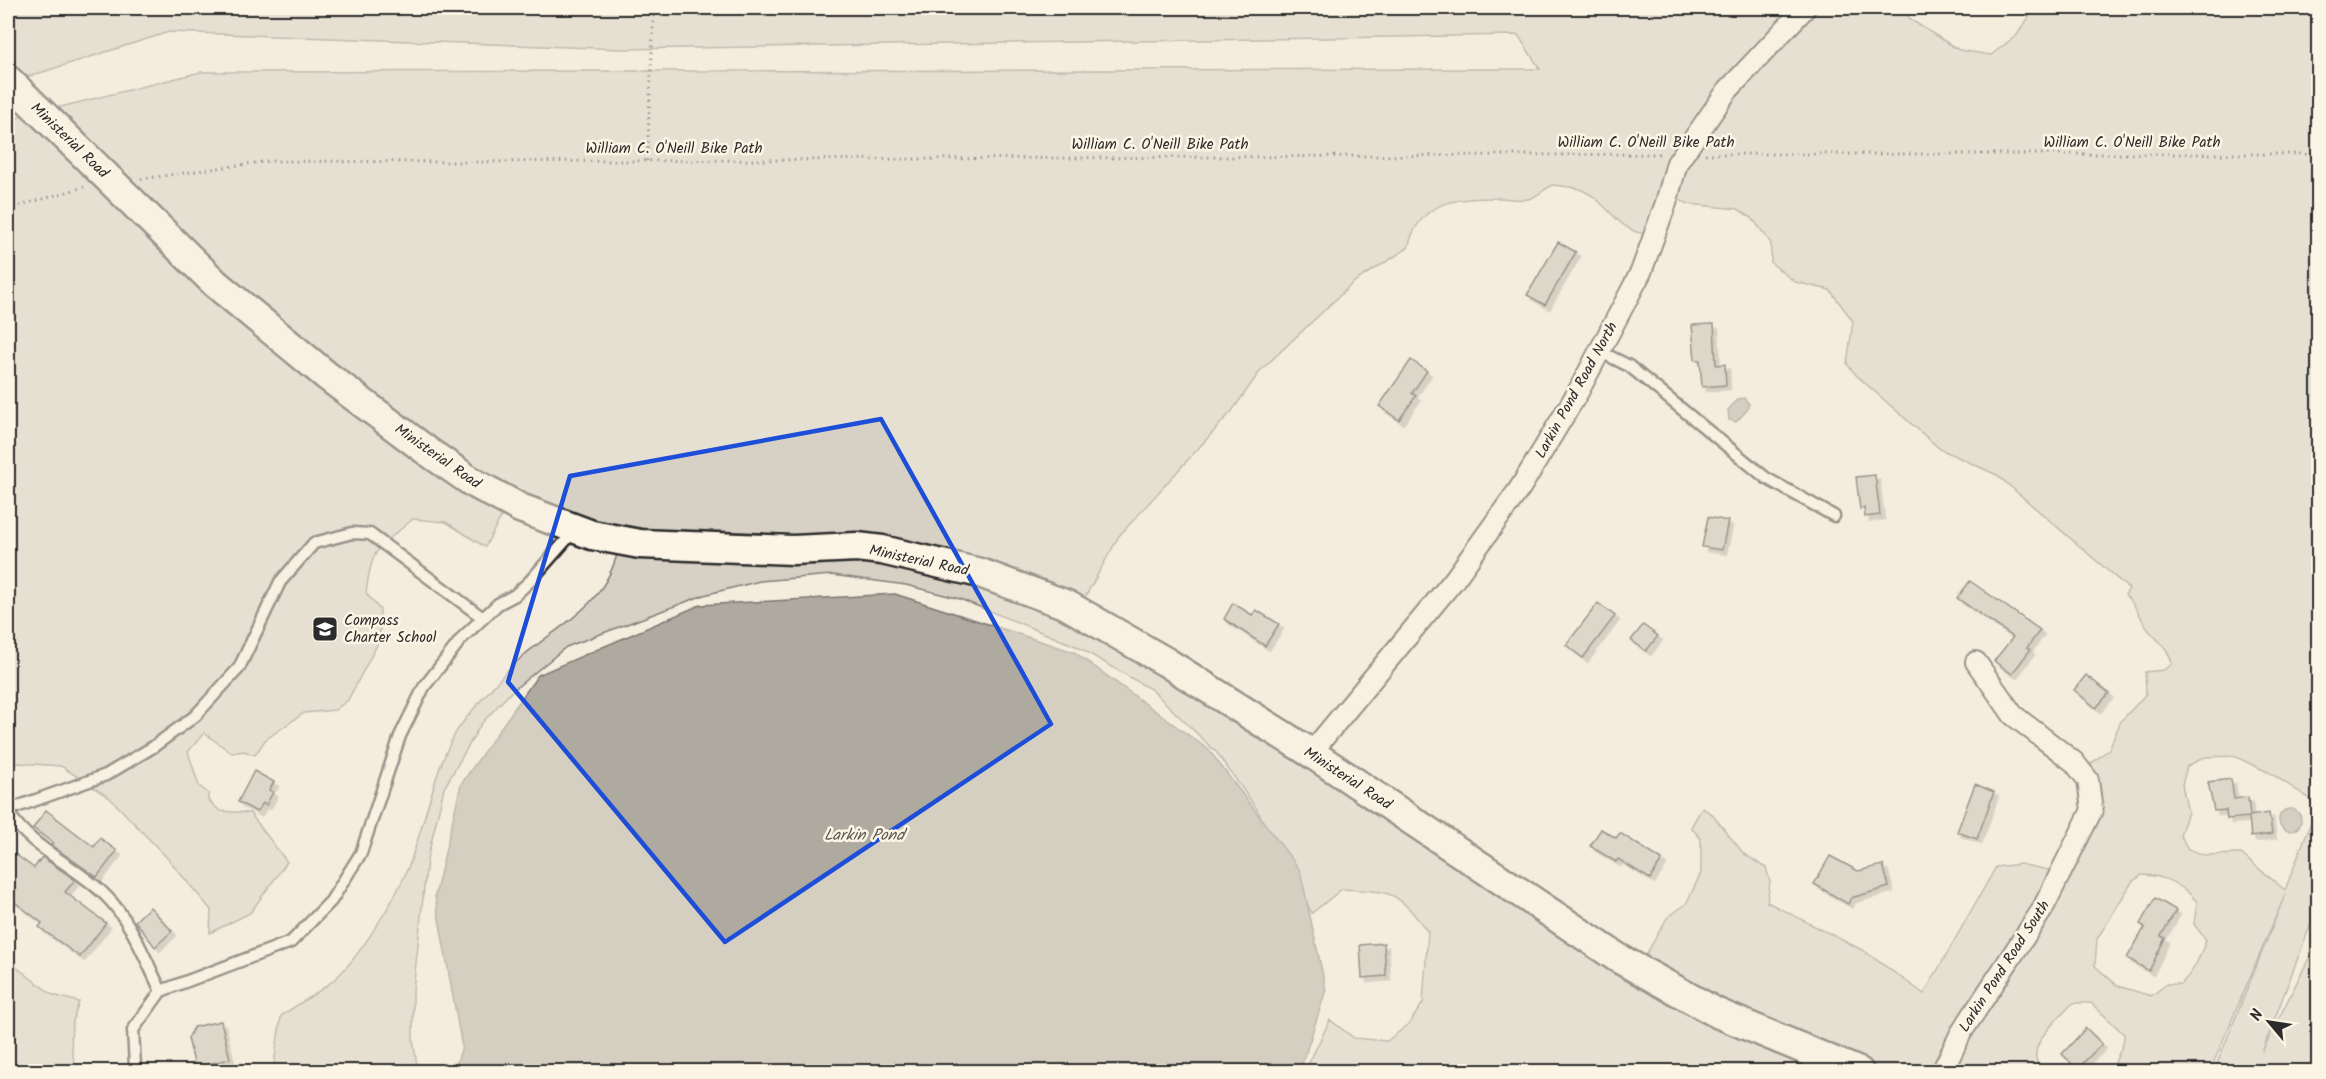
<svg xmlns="http://www.w3.org/2000/svg" width="2326" height="1079" viewBox="0 0 2326 1079" font-family="Kalam,sans-serif">
  <style>
    .green { fill: #d6d1c4; stroke: #807e78; stroke-width: 1.5; fill-rule: evenodd }
    .water { fill: #afaaa0; stroke: #7a7771; stroke-width: 1.5 }
    .building { fill: #c2bdb1; stroke: #2b2b2b; stroke-width: 1.5; filter: url(#shadow) }
    .lines { fill: none; stroke-linecap: round; stroke-linejoin: round }
    .service-casing { stroke: #2b2b2b; stroke-width: 15 }
    .minor-casing { stroke: #2b2b2b; stroke-width: 24 }
    .secondary-casing { stroke: #2b2b2b; stroke-width: 33 }
    .path { stroke: #2b2b2b; stroke-width: 3; stroke-dasharray: 1.5 4.5; stroke-linecap: butt }
    .service { stroke: #fcf5e5; stroke-width: 10 }
    .minor { stroke: #fcf5e5; stroke-width: 20 }
    .secondary { stroke: #fcf5e5; stroke-width: 28 }
    .marked { fill: none; stroke: #1d4ed8; stroke-width: 4.5; stroke-linejoin: round }
    .labels { text-anchor: middle; stroke-width: 5; stroke-linejoin: round; paint-order: stroke }
    .street-label { font-size: 15px; fill: #2b2b2b; stroke: #fcf5e5 }
    .poi-label { font-size: 15px; fill: #2b2b2b; stroke: #fcf5e5; text-anchor: start }
    .water-label { font-size: 16px; font-style: italic; fill: #595754; stroke: #fcf5e5 }
  </style>
  <defs>
    <filter id="shadow"><feDropShadow dx="4.5" dy="4.5" stdDeviation="0" flood-color="#0004"/></filter>
  </defs>
  <rect width="100%" height="100%" fill="#f4edde"/>
  <filter id="ink" filterUnits="userSpaceOnUse"><feTurbulence type="fractalNoise" baseFrequency=".0167" numOctaves="2"/><feDisplacementMap in="SourceGraphic" scale="12" xChannelSelector="R" yChannelSelector="G"/><feConvolveMatrix kernelMatrix="1 2 1 2 8 2 1 2 1" color-interpolation-filters="sRGB"/></filter>
  <g filter="url(#ink)">
    <g class="green">
      <path d="M8,8H1901L1911,20L1959,50L1991,55L2017,35L2035,8H2318V905L2262,1052L2318,940V1071H2214L2285,895L2210,1071H2113C2114,1057 2125,1049 2124,1034L2091,1003H2073C2058,1019 2020,1049 2043,1071H1305L1330,1020L1354,1038L1387,1041L1409,1024L1423,1003L1428,932C1395,889 1394,892 1342,889L1312,913L1256,808L1217,753L1152,690L1078,647L960,599L906,585L832,575L760,581L704,595L566,647L511,692L481,724L444,788L427,860L413,991V1040L418,1071H273L281,1016C299,1003 321,992 337,977C360,955 392,904 405,875C425,829 431,777 455,734C466,715 484,698 498,681C540,629 604,619 619,546L508,504L485,547L446,522L413,519C378,549 372,545 366,593L380,610V639L348,700L335,710L304,713L265,740L255,755L244,751L232,753L204,733L188,752L199,786L208,793V800L220,811L250,813L287,862L250,913L210,933L211,910L169,860L110,798L61,766L18,763L8,770V120L201,72L1540,69L1518,35L622,49L169,32L8,83ZM1552,185C1560,186 1571,186 1579,189C1609,199 1614,233 1652,235L1668,195L1689,204L1738,209L1752,218L1771,243V263L1795,282L1830,290L1853,321L1847,364L1857,376L1940,449L1997,475L2129,589L2125,595C2137,606 2139,615 2147,628C2157,641 2169,647 2172,664L2164,670L2145,672L2146,694L2121,721L2109,749L2078,774L2087,834L2071,875L2020,864L1996,867L1924,994L1864,951L1767,902L1770,882L1766,868L1744,854L1711,813L1702,808L1691,827L1701,839V873L1686,904L1667,918L1639,967L1083,601L1119,536L1232,411L1261,370L1354,282L1408,248C1419,200 1458,197 1500,198C1508,198 1519,201 1528,199C1535,198 1545,189 1552,185ZM2234,756L2272,774L2318,804L2285,890L2241,854L2204,855L2188,849L2180,835L2188,812L2182,785L2187,766L2205,757ZM2142,875C2163,875 2184,885 2197,902L2194,924L2206,940C2200,957 2194,971 2181,984H2167L2151,996L2118,986L2095,966L2097,939L2132,882Z"/>
      <path d="M8,961L53,995L79,1002C69,1026 69,1047 77,1071H8Z"/>
    </g>
    <g class="water">
      <path d="M1744,398L1749,404L1747,410L1736,422L1729,420L1728,410L1738,399Z"/>
      <path d="M895,594L1074,652L1209,750L1300,870L1326,990L1300,1071H454L462,1047L435,896L461,784L538,675L700,605Z"/>
      <circle cx="2290" cy="820" r="11"/>
    </g>
    <g class="building">
      <path d="M1558,242L1576,252L1545,305L1527,295Z"/>
      <path d="M1714,324L1716,365L1725,364L1726,385L1702,387L1700,360H1695L1692,325Z"/>
      <path d="M1411,360L1427,371L1412,393L1416,396L1399,420L1379,406Z"/>
      <path d="M1875,475L1880,515L1865,517L1864,508L1860,509L1856,477Z"/>
      <path d="M1708,517L1728,521L1722,550L1702,547Z"/>
      <path d="M1970,581L2040,630L2027,648L2030,650L2012,674L1994,661L2013,637L1957,598Z"/>
      <path d="M1233,603L1252,615L1256,610L1279,624L1265,646L1224,619Z"/>
      <path d="M1598,603L1615,616L1583,658L1566,645Z"/>
      <path d="M1643,625L1658,636L1646,651L1631,640Z"/>
      <path d="M2086,675L2109,693L2096,708L2074,690Z"/>
      <path d="M254,771L274,782L269,790L273,792L266,805L263,803L257,812L238,802Z"/>
      <path d="M2231,779L2234,799L2248,797L2250,816L2269,813L2272,834L2251,837L2249,817L2227,819L2226,810L2214,811L2208,782Z"/>
      <path d="M1975,784L1994,792L1977,839L1957,832Z"/>
      <path d="M46,810L94,847L100,838L117,851L97,877L51,845L53,843L33,828Z"/>
      <path d="M1601,829L1616,838L1620,833L1662,860L1650,879L1618,859L1616,862L1590,846Z"/>
      <path d="M15,854L34,868L42,857L75,880L65,892L106,923L80,957L39,927L42,923L8,897V865Z"/>
      <path d="M1830,856L1858,871L1883,865L1889,887L1851,898L1848,904L1814,884Z"/>
      <path d="M2155,898L2176,910L2161,936L2165,938L2149,971L2127,958L2145,927L2140,924Z"/>
      <path d="M150,907L172,931L155,947L135,921Z"/>
      <path d="M1384,943L1386,976L1362,978L1360,945Z"/>
      <path d="M221,1021L230,1059L195,1067L188,1038L194,1027Z"/>
      <path d="M2086,1028L2102,1044L2077,1069L2062,1054Z"/>
    </g>
    <g class="lines">
      <defs>
        <g id="service">
          <path d="M1599,351L1629,366L1766,478L1834,516"/>
          <path d="M8,810L106,775L153,747L195,716L239,668L280,582L314,543L352,533L370,534L483,618"/>
          <path d="M8,812C31,849 75,865 105,895C131,920 145,959 161,991"/>
          <path d="M137,1072L135,1066L133,1030L161,991L291,942L331,901L361,853L400,736L424,687L463,637L498,604L515,595L530,581L575,530"/>
        </g>
        <g id="minor">
          <path d="M1311,753L1454,580L1520,488L1578,392L1641,272L1666,203L1677,163L1727,91L1805,8"/>
          <path d="M1942,1072L1961,1033L2042,910L2092,810L2088,780L2074,762L2013,715L1976,662"/>
        </g>
        <path id="secondary" d="M8,80L216,284L327,376L427,451L472,482L520,508L592,535L640,544L793,550L857,547L882,550L980,573L1067,605L1166,662L1311,753L1618,958L1717,1013L1859,1072"/>
      </defs>
      <use href="#service" class="service-casing"/>
      <use href="#minor" class="minor-casing"/>
      <use href="#secondary" class="secondary-casing"/>
      <g class="path">
        <path d="M1705,154H2318"/>
        <path d="M647,161L654,8"/>
        <path d="M141,179L268,161L468,162L1663,154"/>
        <path d="M8,209L84,187"/>
      </g>
      <use href="#service" class="service"/>
      <use href="#minor" class="minor"/>
      <use href="#secondary" class="secondary"/>
    </g>
  </g>
  <path d="M0 0H2326V1079H0ZM881,419L1051,724L725,942L508,682L570,476Z" fill="#f4edde" fill-opacity=".55" fill-rule="evenodd"/>
  <path class="marked" d="M881,419L1051,724L725,942L508,682L570,476Z"/>
  <defs>
    <symbol id="school-square" viewBox="-11 -11 22 22"><rect x="-9" y="-9" width="18" height="18" rx="4" fill="#2b2b2b" stroke="#fcf5e5"/><path d="M0-5L7-2L0 1L-7-2ZM-4 1L0 2.5L4 1V4Q0 6-4 4Z" fill="#fff"/></symbol>
  </defs>
  <g fill-rule="evenodd">
    <use href="#school-square" x="310" y="614" width="30" height="30"/>
  </g>
  <g class="labels">
    <g class="street-label">
      <text transform="translate(70 140) rotate(44)" y="5">Ministerial Road</text>
      <text x="1646" y="147">William C. O'Neill Bike Path</text>
      <text x="2132" y="147">William C. O'Neill Bike Path</text>
      <text x="1160" y="149">William C. O'Neill Bike Path</text>
      <text x="674" y="153">William C. O'Neill Bike Path</text>
      <text transform="translate(1576 390) rotate(-61)" y="5">Larkin Pond Road North</text>
      <text transform="translate(438 456) rotate(35)" y="5">Ministerial Road</text>
      <text transform="translate(919 560) rotate(12)" y="5">Ministerial Road</text>
      <text transform="translate(1348 778) rotate(33)" y="5">Ministerial Road</text>
      <text transform="translate(2004 966) rotate(-57)" y="5">Larkin Pond Road South</text>
    </g>
    <g class="poi-label">
      <text x="344" y="625">Compass<tspan x="344" dy="17">Charter School</tspan></text>
    </g>
    <g class="water-label">
      <text x="864" y="840">Larkin Pond</text>
    </g>
  </g>
  <rect width="2326" height="1079" fill="none" stroke="#fcf5e5" stroke-width="30"/>
  <rect x="15" y="15" width="2296" height="1049" fill="none" stroke="#2b2b2b" stroke-width="2" filter="url(#ink)"/>
  <g transform="translate(2269 1022) rotate(299)" stroke="#fcf5e5" stroke-width="4.5" paint-order="stroke">
  <path d="M0-4.5L10 22L0 15L-10 22Z" fill="#2b2b2b"/>
  <text y="-9" font-size="16" font-weight="bold" text-anchor="middle" fill="#2b2b2b">N</text>
  </g>
</svg>
